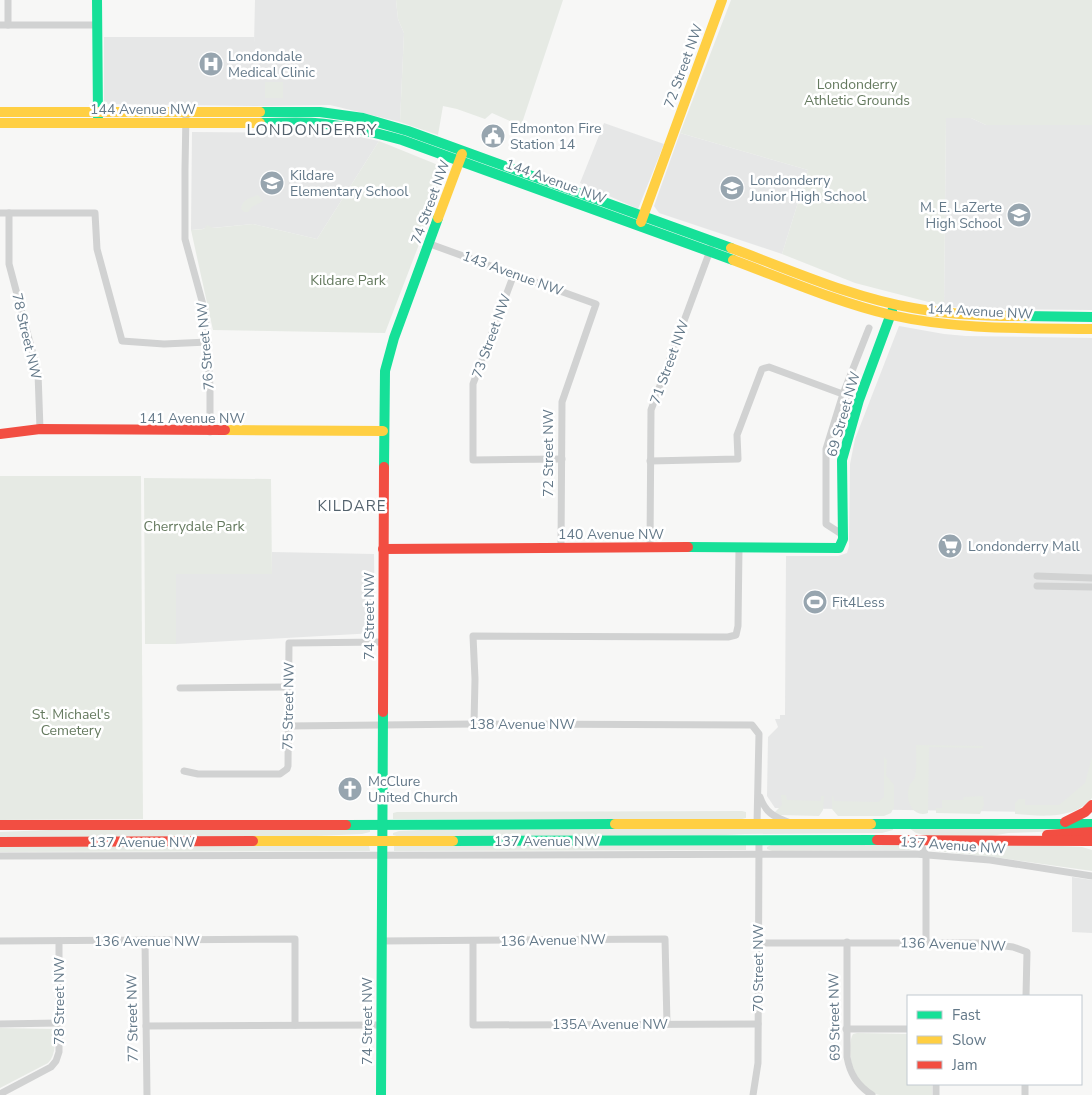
<svg xmlns="http://www.w3.org/2000/svg" width="1092" height="1095" viewBox="0 0 1092 1095" font-family="'Nunito Sans',sans-serif">
  <style>
    .built { fill: #e6e7e7 }
    .green { fill: #e6eae4 }
    .lines { fill: none; stroke-linecap: round; stroke-linejoin: round }
    .street { stroke: #d1d2d2; stroke-width: 7 }
    .fast { stroke: #16e098; stroke-width: 10 }
    .slow { stroke: #ffcf43; stroke-width: 10 }
    .jam { stroke: #f24e42; stroke-width: 10 }
    .labels { text-anchor: middle; stroke-width: 5; stroke-linejoin: round; paint-order: stroke }
    .poi-label { font-size: 14px; fill: #647989; stroke: #fff; text-anchor: start }
    .street-label { font-size: 14px; fill: #647989; stroke: #fff }
    .park-label { font-size: 14px; fill: #657a5f; stroke: #fff }
    .neighbourhood-label { font-size: 15px; letter-spacing: 1px; fill: #53626d; stroke: #fff }
    .quarter-label { font-size: 16px; letter-spacing: 1px; fill: #53626d; stroke: #fff }
  </style>
  <rect width="100%" height="100%" fill="#f7f7f6"/>
  <g class="built">
    <path d="M255,0H396L398,19L404,33L400,122L330,105L255,106L105,104L104,102V37H254V44Z"/>
    <path d="M946,118H971L986,125H1092V310L974,309L944,306Z"/>
    <path d="M604,123L664,144L638,209L580,183Z"/>
    <path d="M192,132L312,133L350,135L379,141L317,239L253,224L191,230Z"/>
    <path d="M680,133L808,170L782,254L659,213L654,206Z"/>
    <path d="M899,326L944,334L966,336L1092,338V789L1071,808L1033,812L775,808L767,796L768,737L778,727L775,719H780V715H785L786,556H838L847,553L849,546L850,464L855,439Z"/>
    <path d="M272,552L374,554L375,633L176,644V574H272Z"/>
    <path d="M1072,877L1092,880V933L1072,932Z"/>
  </g>
  <g class="green">
    <path d="M396,0H563L521,126L492,113L485,119L457,109L443,106L438,135L400,122L404,33L398,19Z"/>
    <path d="M731,0H1092V125H986L971,118H946L944,306L855,283L782,254L808,170L680,133Z"/>
    <rect x="265" y="82" width="18" height="16"/>
    <path d="M379,141L448,169L385,333L213,330L191,230L204,229L207,225L213,228L253,224L317,239Z"/>
    <path d="M258,195L263,201L252,207L248,212H244L241,209C242,199 250,198 258,195Z"/>
    <path d="M0,476H141L143,819L0,820Z"/>
    <path d="M144,478L271,479L272,574H176V644H145Z"/>
    <path d="M916,745L983,746V748L929,747L928,813C913,818 905,801 909,787C910,783 914,781 915,777C917,767 916,755 916,745Z"/>
    <path d="M884,757L887,760L886,775L894,785V807L891,813L884,816H838L832,809V796H833L834,801L878,802L884,797Z"/>
    <path d="M1092,757V798C1074,820 1040,816 1015,814V803L1019,799H1025V805H1059L1085,783Z"/>
    <path d="M781,795H786L787,800L821,801V796H824L823,810L819,816L780,815L774,813L782,805Z"/>
    <path d="M983,796L984,805L980,814L936,813V808H942V800H963L964,797Z"/>
    <path d="M742,811L746,812V818L742,819H393V813L397,812Z"/>
    <path d="M1086,827L1092,830L1008,833L992,836H927L916,833L909,828Z"/>
    <path d="M364,828L370,830V832L362,834L293,837H0V832L73,829Z"/>
    <path d="M463,828H893V830L882,833L745,834L707,836L400,837L393,835V833L399,831Z"/>
    <path d="M773,844H913L918,847L914,850L772,851L767,849V847Z"/>
    <path d="M961,844H1024L1082,847L1092,850V871L994,857L935,851L938,847H961Z"/>
    <path d="M394,845H746V850L394,851Z"/>
    <path d="M0,846H369L370,851L0,852Z"/>
    <path d="M0,1028L53,1029C56,1039 56,1055 48,1063L0,1088Z"/>
    <path d="M857,1033L908,1034V1084H932V1095C915,1095 896,1095 880,1095C865,1093 854,1074 851,1061C850,1052 849,1041 853,1034Z"/>
  </g>
  <g class="lines">
    <g class="street">
      <path d="M0,25H97"/>
      <path d="M8,25V0"/>
      <path d="M186,113L185,169V239L205,312L210,387V432"/>
      <path d="M0,213H95L97,249L122,341L164,344L208,342"/>
      <path d="M9,213V264L38,373L40,429"/>
      <path d="M430,244L596,304L562,402L561,547"/>
      <path d="M514,274L473,384V460L562,459"/>
      <path d="M650,461L738,459L737,435L762,369L769,367L859,400"/>
      <path d="M843,535L826,524V449L843,394L869,328"/>
      <path d="M650,547L651,410L711,248"/>
      <path d="M1037,576L1092,578"/>
      <path d="M1037,586L1092,587"/>
      <path d="M180,688L287,687"/>
      <path d="M474,724L475,679L473,636L728,637L736,635L738,626L739,548"/>
      <path d="M288,726L474,724L752,725L759,734L757,824"/>
      <path d="M184,771L198,774H280L287,769L288,766L289,643L383,642"/>
      <path d="M760,797C765,812 774,817 788,822"/>
      <path d="M918,840L926,855V942"/>
      <path d="M0,856L915,854L990,860L1092,876"/>
      <path d="M0,941L295,939V1025"/>
      <path d="M145,941L147,1095"/>
      <path d="M381,941L665,939L667,1024"/>
      <path d="M473,941V1025L758,1024"/>
      <path d="M847,942V1057C850,1074 857,1085 872,1095"/>
      <path d="M759,943H981L1013,947L1027,952L1026,996"/>
      <path d="M0,1024L59,1023"/>
      <path d="M146,1026L381,1025"/>
      <path d="M846,1029H908"/>
      <path d="M0,1094L51,1067L56,1061L59,1052V941"/>
      <path d="M753,1095L758,1063L759,840"/>
      <path d="M936,1095V1084"/>
      <path d="M1025,1095V1084"/>
    </g>
    <g class="fast">
      <path d="M97,0L98,117"/>
      <path d="M260,112H320L363,118L408,131L731,248"/>
      <path d="M260,123C278,123 297,122 315,123C344,125 373,132 402,140L733,260"/>
      <path d="M1023,316L1092,317"/>
      <path d="M384,467L385,371L394,338L438,218"/>
      <path d="M688,547L839,548L843,539L842,460L859,400L892,311"/>
      <path d="M871,824H1092"/>
      <path d="M346,825L615,824"/>
      <path d="M453,841L877,840"/>
      <path d="M381,1095L383,712"/>
    </g>
    <g class="slow">
      <path d="M0,112H260"/>
      <path d="M0,123H260"/>
      <path d="M438,218L462,154"/>
      <path d="M641,222L722,0"/>
      <path d="M731,248C791,270 850,297 913,308C950,315 986,316 1023,316"/>
      <path d="M733,260C784,279 839,303 891,315C957,330 1025,328 1092,329"/>
      <path d="M225,430L383,431"/>
      <path d="M615,824H871"/>
      <path d="M253,841H453"/>
    </g>
    <g class="jam">
      <path d="M0,434L40,429L225,430"/>
      <path d="M383,549L688,547"/>
      <path d="M383,712L384,467"/>
      <path d="M1065,822L1085,812L1092,805"/>
      <path d="M0,825H346"/>
      <path d="M1047,835L1092,832"/>
      <path d="M877,840L1092,841"/>
      <path d="M0,842L253,841"/>
    </g>
  </g>
  <defs>
    <symbol id="hospital-disc" viewBox="-11 -11 22 22"><circle r="9.5" fill="#97a5af" stroke="#fff"/><path d="M-5-5h3v3.5h4V-5h3V5h-3V1.5h-4V5h-3Z" fill="#fff"/></symbol>
    <symbol id="civic-disc" viewBox="-11 -11 22 22"><circle r="9.5" fill="#97a5af" stroke="#fff"/><path d="M-.6-6.5H3V-4.5H.6V-3L4-1V1h2V6H-6V1h2V-1L-.6-3ZM-1.2 2.5V6h2.4V2.5Z" fill="#fff"/></symbol>
    <symbol id="school-disc" viewBox="-11 -11 22 22"><circle r="9.5" fill="#97a5af" stroke="#fff"/><path d="M0-5L7-2L0 1L-7-2ZM-4 1L0 2.5L4 1V4Q0 6-4 4Z" fill="#fff"/></symbol>
    <symbol id="supermarket-disc" viewBox="-11 -11 22 22"><circle r="9.5" fill="#97a5af" stroke="#fff"/><path d="M-6-5.5h2.5l.6 2H6L4.5 2H-2.5L-4.4-4H-6ZM-1.5 3.2a1.3 1.3 0 1 0 .1 0ZM3 3.2a1.3 1.3 0 1 0 .1 0Z" fill="#fff"/></symbol>
    <symbol id="stadium-disc" viewBox="-11 -11 22 22"><circle r="9.5" fill="#97a5af" stroke="#fff"/><path d="M0-5a6.5 5 0 1 0 0 10a6.5 5 0 1 0 0-10ZM-3.5-1.8h7v3.6h-7Z" fill="#fff"/></symbol>
    <symbol id="church-disc" viewBox="-11 -11 22 22"><circle r="9.5" fill="#97a5af" stroke="#fff"/><path d="M-1.2-6h2.4v3.5h3.3v2.4h-3.3V6h-2.4V-.1h-3.3v-2.4h3.3Z" fill="#fff"/></symbol>
  </defs>
  <g fill-rule="evenodd">
    <use href="#hospital-disc" x="197" y="50" width="28" height="28"/>
    <use href="#civic-disc" x="479" y="122" width="28" height="28"/>
    <use href="#school-disc" x="258" y="169" width="28" height="28"/>
    <use href="#school-disc" x="718" y="174" width="28" height="28"/>
    <use href="#school-disc" x="1005" y="201" width="28" height="28"/>
    <use href="#supermarket-disc" x="936" y="532" width="28" height="28"/>
    <use href="#stadium-disc" x="801" y="588" width="28" height="28"/>
    <use href="#church-disc" x="336" y="775" width="28" height="28"/>
  </g>
  <g class="labels">
    <g class="poi-label">
      <text x="228" y="61">Londondale<tspan x="228" dy="16">Medical Clinic</tspan></text>
      <text x="510" y="133">Edmonton Fire<tspan x="510" dy="16">Station 14</tspan></text>
      <text x="290" y="180">Kildare<tspan x="290" dy="16">Elementary School</tspan></text>
      <text x="750" y="185">Londonderry<tspan x="750" dy="16">Junior High School</tspan></text>
      <text x="1002" y="212" text-anchor="end">M. E. LaZerte<tspan x="1002" dy="16">High School</tspan></text>
      <text x="968" y="551">Londonderry Mall</text>
      <text x="832" y="607">Fit4Less</text>
      <text x="368" y="786">McClure<tspan x="368" dy="16">United Church</tspan></text>
    </g>
    <g class="street-label">
      <text transform="translate(683 66) rotate(-70)" y="5">72 Street NW</text>
      <text x="143" y="114">144 Avenue NW</text>
      <text transform="translate(556 181) rotate(20)" y="5">144 Avenue NW</text>
      <text transform="translate(430 202) rotate(-70)" y="5">74 Street NW</text>
      <text transform="translate(513 273) rotate(20)" y="5">143 Avenue NW</text>
      <text transform="translate(980 311) rotate(3)" y="5">144 Avenue NW</text>
      <text transform="translate(27 336) rotate(77)" y="5">78 Street NW</text>
      <text transform="translate(491 336) rotate(-70)" y="5">73 Street NW</text>
      <text transform="translate(205 346) rotate(-95)" y="5">76 Street NW</text>
      <text transform="translate(669 362) rotate(-70)" y="5">71 Street NW</text>
      <text transform="translate(843 414) rotate(-74)" y="5">69 Street NW</text>
      <text x="192" y="423">141 Avenue NW</text>
      <text transform="translate(548 453) rotate(-90)" y="5">72 Street NW</text>
      <text x="611" y="539">140 Avenue NW</text>
      <text transform="translate(369 616) rotate(-90)" y="5">74 Street NW</text>
      <text transform="translate(288 706) rotate(-89)" y="5">75 Street NW</text>
      <text x="522" y="729">138 Avenue NW</text>
      <text x="547" y="846">137 Avenue NW</text>
      <text x="142" y="847">137 Avenue NW</text>
      <text transform="translate(953 845) rotate(4)" y="5">137 Avenue NW</text>
      <text transform="translate(553 940) rotate(-1)" y="5">136 Avenue NW</text>
      <text x="147" y="946">136 Avenue NW</text>
      <text transform="translate(953 944) rotate(2)" y="5">136 Avenue NW</text>
      <text transform="translate(758 968) rotate(-90)" y="5">70 Street NW</text>
      <text transform="translate(59 1001) rotate(-90)" y="5">78 Street NW</text>
      <text transform="translate(834 1017) rotate(-91)" y="5">69 Street NW</text>
      <text transform="translate(132 1018) rotate(-91)" y="5">77 Street NW</text>
      <text transform="translate(367 1021) rotate(-90)" y="5">74 Street NW</text>
      <text x="610" y="1029">135A Avenue NW</text>
    </g>
    <g class="park-label">
      <text x="857" y="89">Londonderry<tspan x="857" dy="16">Athletic Grounds</tspan></text>
      <text x="348" y="285">Kildare Park</text>
      <text x="194" y="531">Cherrydale Park</text>
      <text x="71" y="719">St. Michael's<tspan x="71" dy="16">Cemetery</tspan></text>
    </g>
    <g class="neighbourhood-label">
      <text x="352" y="511">KILDARE</text>
    </g>
    <g class="quarter-label">
      <text x="312" y="135">LONDONDERRY</text>
    </g>
  </g>
  <rect x="907" y="995" width="175" height="90" fill="#ffffff" stroke="#c1c9d0"/>
  <rect x="917" y="1011" width="25" height="8" fill="#16e098" stroke="#c1c9d0"/>
  <text x="952" y="1020" font-size="15" fill="#647989">Fast</text>
  <rect x="917" y="1036" width="25" height="8" fill="#ffcf43" stroke="#c1c9d0"/>
  <text x="952" y="1045" font-size="15" fill="#647989">Slow</text>
  <rect x="917" y="1061" width="25" height="8" fill="#f24e42" stroke="#c1c9d0"/>
  <text x="952" y="1070" font-size="15" fill="#647989">Jam</text>
</svg>
